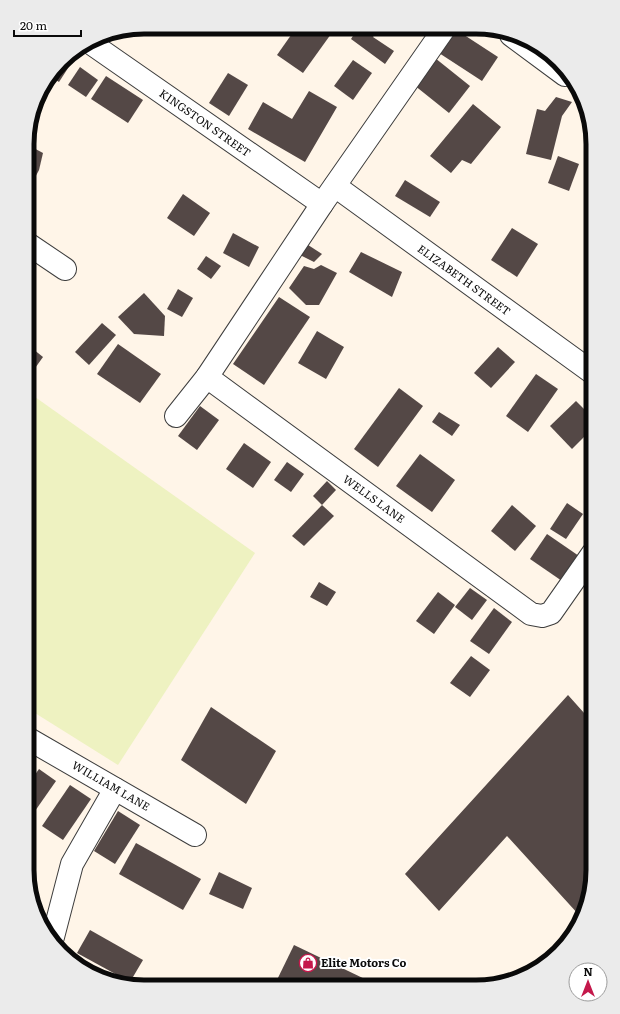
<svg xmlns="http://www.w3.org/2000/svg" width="620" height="1014" viewBox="0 0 620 1014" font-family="Literata,serif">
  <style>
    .pitch { fill: #eef2c1 }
    .building { fill: #544846 }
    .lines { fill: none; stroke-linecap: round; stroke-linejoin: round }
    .minor-casing { stroke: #3d3d3d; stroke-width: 24 }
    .minor { stroke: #fff; stroke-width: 22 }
    .labels { text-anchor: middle; stroke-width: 4; stroke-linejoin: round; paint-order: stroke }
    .street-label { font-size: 11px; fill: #0a0a0a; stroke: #fff }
    .poi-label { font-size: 11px; font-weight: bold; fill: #0a0a0a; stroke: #fff; text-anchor: start }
    .rim { fill: none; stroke: #0a0a0a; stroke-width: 5 }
  </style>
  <rect width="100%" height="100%" fill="#fff5e8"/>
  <path class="pitch" d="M28,392L255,553L118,765L27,708Z"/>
  <g class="building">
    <path d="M296,28H323L331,34L303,73L277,55Z"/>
    <path d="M358,28H379L373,37L394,51L385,64L351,39Z"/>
    <path d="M455,29L498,57L482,81L439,53Z"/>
    <path d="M66,58L72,62L59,82L51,77Z"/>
    <path d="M435,58L470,86L449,113L414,85Z"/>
    <path d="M353,60L372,73L353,100L334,86Z"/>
    <path d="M80,67L98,80L86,97L68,85Z"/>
    <path d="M228,73L248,85L229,116L209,103Z"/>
    <path d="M106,76L143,100L128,123L91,99Z"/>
    <path d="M309,91L337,107L305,162L248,129L263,102L292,119Z"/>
    <path d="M556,97L572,102L562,116L551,160L526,154L537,109L545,111Z"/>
    <path d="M473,104L501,127L471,164L462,160L451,173L430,156Z"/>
    <path d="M28,145L43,153L39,170L30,187L28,185Z"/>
    <path d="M558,156L579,164L569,191L548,183Z"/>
    <path d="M405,180L440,202L430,217L395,196Z"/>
    <path d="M183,194L210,213L194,236L167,218Z"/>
    <path d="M512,228L538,244L517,277L491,260Z"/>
    <path d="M233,233L259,247L249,267L223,253Z"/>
    <path d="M305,243L322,254L314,262L300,255Z"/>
    <path d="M361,252L402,272L392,297L349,272Z"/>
    <path d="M206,256L221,266L211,279L197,269Z"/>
    <path d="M321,265L337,273L319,305H306L289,288L304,266L314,269Z"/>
    <path d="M178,289L193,298L182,317L167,309Z"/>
    <path d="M144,293L165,316L164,336L134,334L118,317Z"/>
    <path d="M279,297L310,317L264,385L233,364Z"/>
    <path d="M102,323L116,335L89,365L75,352Z"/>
    <path d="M317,331L344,347L326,379L298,363Z"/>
    <path d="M118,344L161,374L140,403L97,374Z"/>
    <path d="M28,345L43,357L28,378Z"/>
    <path d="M498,347L515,362L491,388L474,373Z"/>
    <path d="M536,374L558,389L528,432L506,416Z"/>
    <path d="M399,388L423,406L378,467L354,449Z"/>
    <path d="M576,401L593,418V428L572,449L550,426Z"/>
    <path d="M200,406L219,420L197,450L178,436Z"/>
    <path d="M439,412L460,425L452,436L432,422Z"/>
    <path d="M244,443L271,462L253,488L226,469Z"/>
    <path d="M420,454L455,480L432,512L396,486Z"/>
    <path d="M287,462L304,474L291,492L274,480Z"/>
    <path d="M327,481L336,490L322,505L313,496Z"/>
    <path d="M567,503L583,514L566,539L550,529Z"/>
    <path d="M322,505L334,516L304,546L292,536Z"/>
    <path d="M512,505L536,526L515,551L491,531Z"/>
    <path d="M547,534L579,556L562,581L530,559Z"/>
    <path d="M319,582L336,592L327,606L310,597Z"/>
    <path d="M470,588L487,600L472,620L455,607Z"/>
    <path d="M438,592L455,605L434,634L416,621Z"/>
    <path d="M494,608L512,622L489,654L470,641Z"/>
    <path d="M471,656L490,670L470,697L450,683Z"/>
    <path d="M568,695L593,723V878L579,915L507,836L439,911L405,874Z"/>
    <path d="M211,707L276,751L246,804L181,760Z"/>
    <path d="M39,769L56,781L28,821H27V786Z"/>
    <path d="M70,785L91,799L63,840L42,826Z"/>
    <path d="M118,811L140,825L115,864L94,851Z"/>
    <path d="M136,843L201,879L183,910L119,874Z"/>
    <path d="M219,872L252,888L243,909L209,894Z"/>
    <path d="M90,930L143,960L130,982L77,953Z"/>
    <path d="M294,945L369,981L366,987L274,986Z"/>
  </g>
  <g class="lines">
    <defs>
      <g id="minor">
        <path d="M511,35L565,75"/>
        <path d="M89,42L322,204"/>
        <path d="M335,186L593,373"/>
        <path d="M28,244L65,269"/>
        <path d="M207,377L531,614L542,616L551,613L593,553"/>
        <path d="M176,416L207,377L322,204L444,29"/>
        <path d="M27,738L195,835"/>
        <path d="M53,937L72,864L115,789"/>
      </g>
    </defs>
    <use href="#minor" class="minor-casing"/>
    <use href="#minor" class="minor"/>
  </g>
  <defs>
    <symbol id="shop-ring" viewBox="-11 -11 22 22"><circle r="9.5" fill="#fff" stroke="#c4184b" stroke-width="1.5"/><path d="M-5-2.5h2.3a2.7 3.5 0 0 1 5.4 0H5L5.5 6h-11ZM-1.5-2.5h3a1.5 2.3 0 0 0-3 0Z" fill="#c4184b"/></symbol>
  </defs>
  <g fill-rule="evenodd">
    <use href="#shop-ring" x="298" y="953" width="20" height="20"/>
  </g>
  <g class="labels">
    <g class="street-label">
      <text transform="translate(205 123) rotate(35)" y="4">KINGSTON STREET</text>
      <text transform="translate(464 280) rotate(36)" y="4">ELIZABETH STREET</text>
      <text transform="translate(374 499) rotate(36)" y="4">WELLS LANE</text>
      <text transform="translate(111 786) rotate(30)" y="4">WILLIAM LANE</text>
    </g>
    <g class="poi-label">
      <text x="321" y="967">Elite Motors Co</text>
    </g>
  </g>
  <path d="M0 0H620V1014H0ZM144 34H476A110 110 0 0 1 586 144V870A110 110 0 0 1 476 980H144A110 110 0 0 1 34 870V144A110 110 0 0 1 144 34Z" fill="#ebebeb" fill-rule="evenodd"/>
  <path class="rim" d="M144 34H476A110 110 0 0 1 586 144V870A110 110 0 0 1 476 980H144A110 110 0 0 1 34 870V144A110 110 0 0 1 144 34Z"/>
  <g transform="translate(588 982)"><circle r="19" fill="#ffffff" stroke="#9d9d9d"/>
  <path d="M0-3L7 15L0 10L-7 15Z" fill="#c4184b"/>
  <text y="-6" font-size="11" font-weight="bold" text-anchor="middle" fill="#0a0a0a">N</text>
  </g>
  <path d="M14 30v6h67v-6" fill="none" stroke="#0a0a0a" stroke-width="2"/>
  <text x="20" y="30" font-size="12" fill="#0a0a0a" stroke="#ffffff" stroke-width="3" paint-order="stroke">20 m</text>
</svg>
